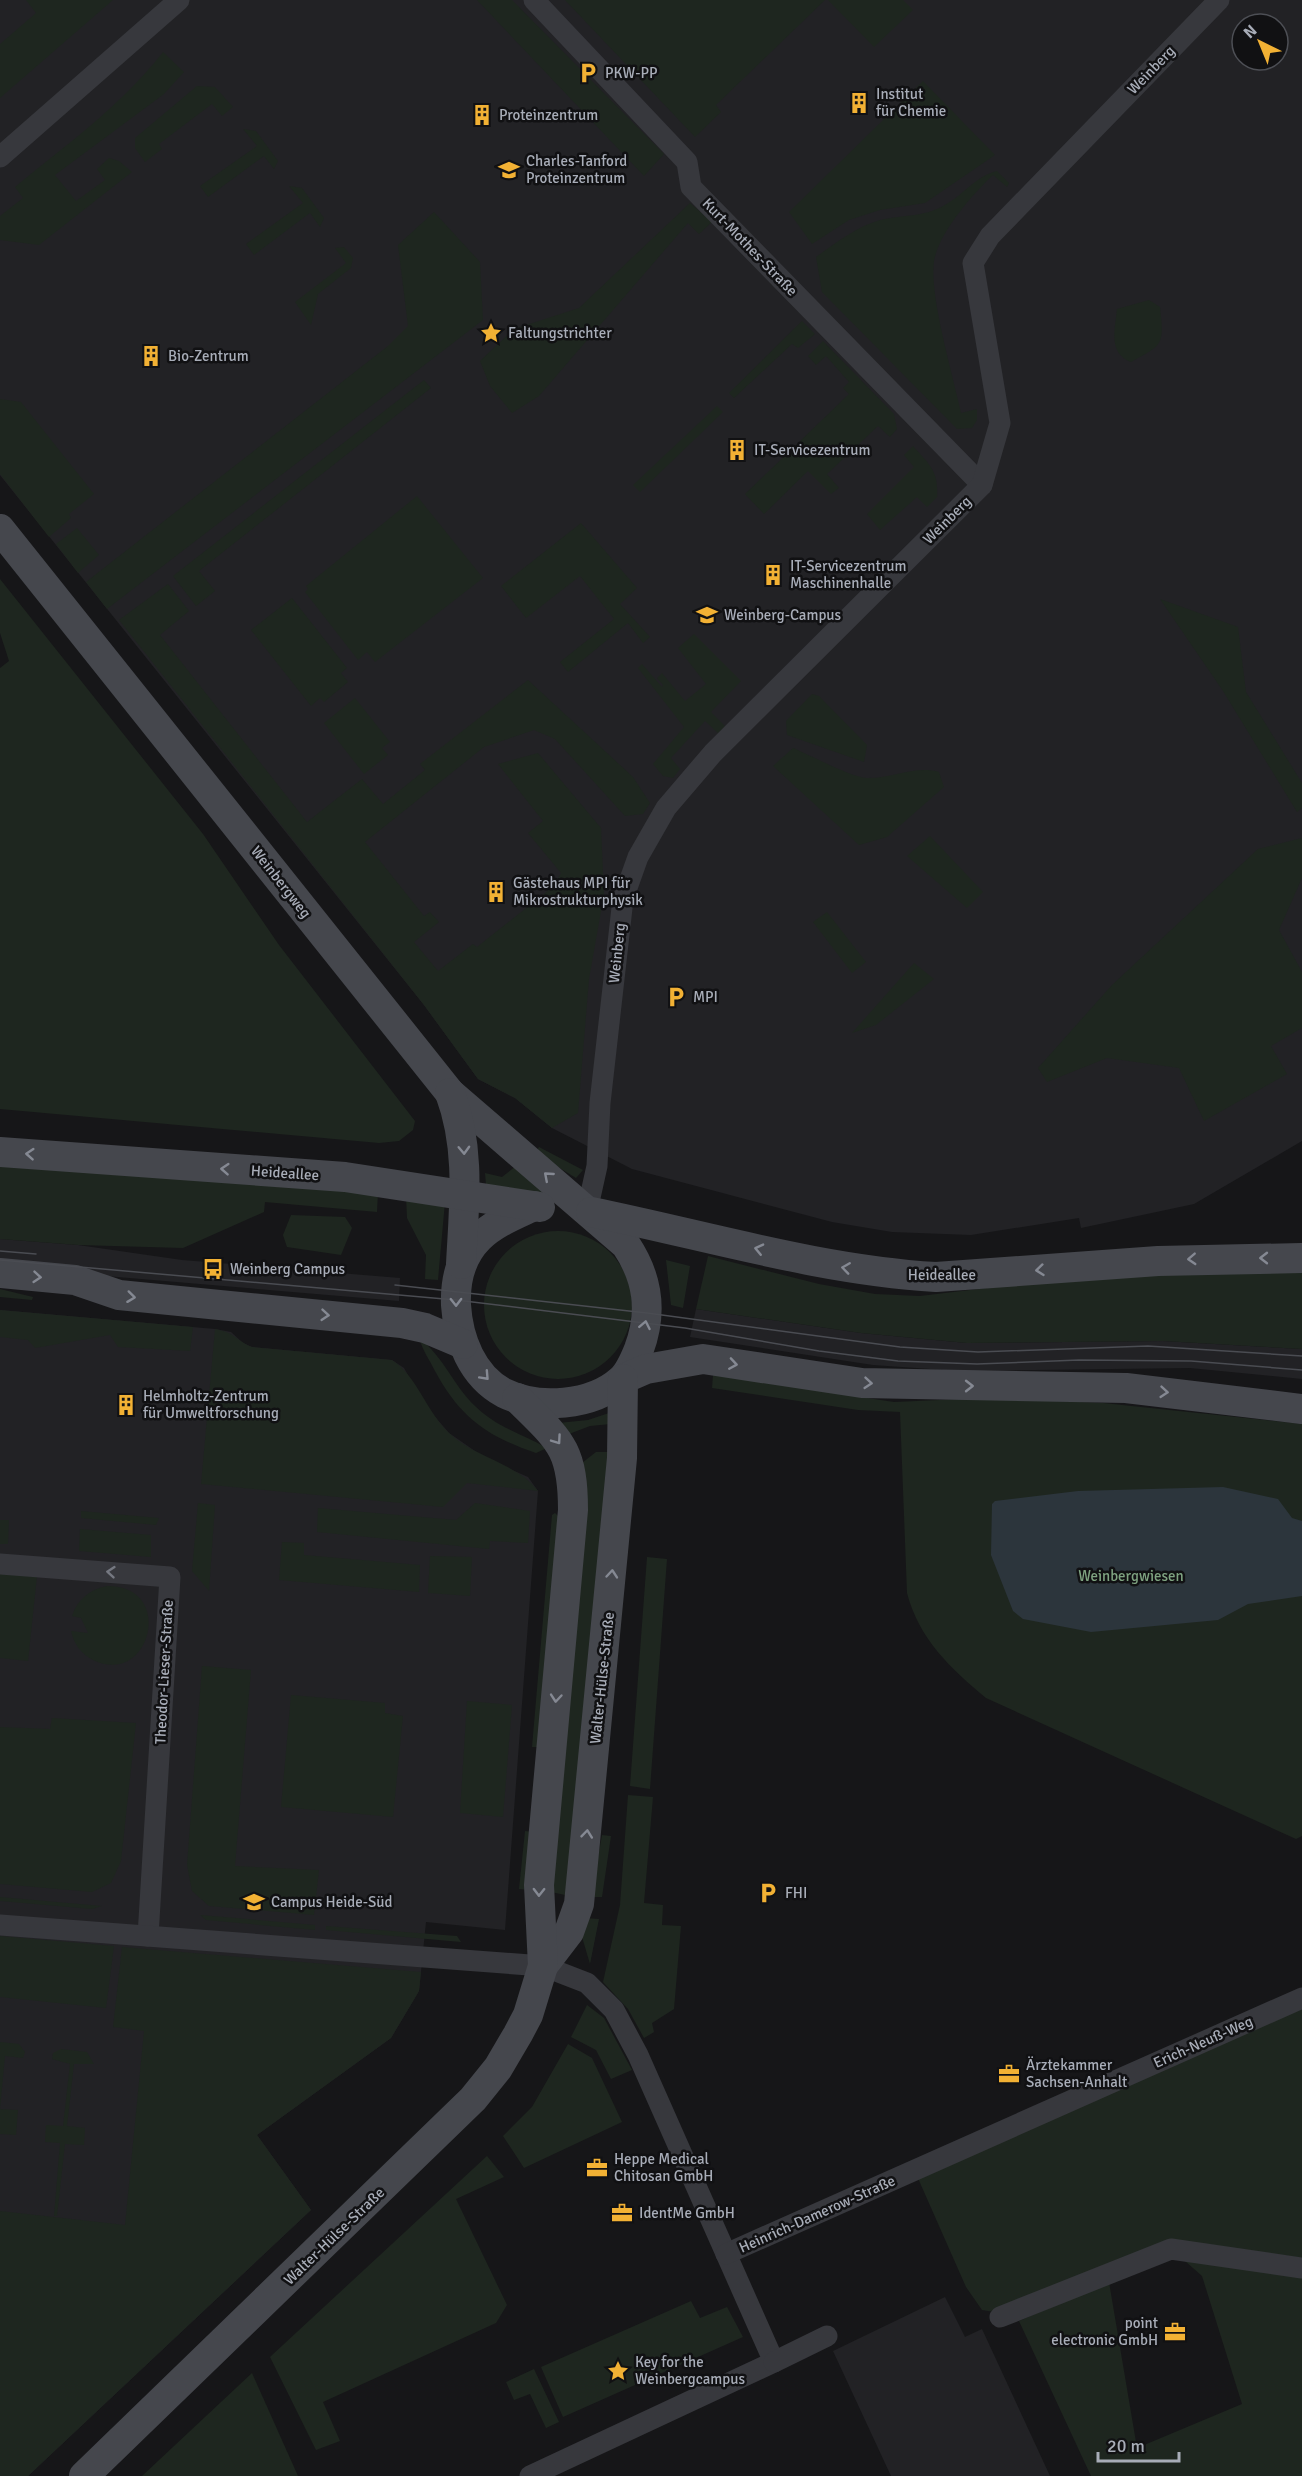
<svg xmlns="http://www.w3.org/2000/svg" width="1302" height="2476" viewBox="0 0 1302 2476" font-family="Signika,sans-serif">
  <style>
    .built { fill: #222225; fill-rule: evenodd }
    .green { fill: #1e261f }
    .water { fill: #2c353c }
    .lines { fill: none; stroke-linecap: round; stroke-linejoin: round }
    .street { stroke: #37383d; stroke-width: 21 }
    .secondary { stroke: #45474d; stroke-width: 30 }
    .tram { stroke: #4a4c52; stroke-width: 1.5 }
    .oneway { stroke: #858993 }
    .oneway2 { stroke: #757881 }
    .labels { text-anchor: middle; stroke-width: 5; stroke-linejoin: round; paint-order: stroke }
    .street-label { font-size: 15px; fill: #a8adb8; stroke: #111113 }
    .poi-label { font-size: 15px; fill: #a8adb8; stroke: #111113; text-anchor: start }
    .park-label { font-size: 15px; fill: #7fa381; stroke: #111113 }
  </style>
  <rect width="100%" height="100%" fill="#161618"/>
  <g class="built">
    <path d="M0,0H1302V1141L1194,1204L1081,1228L1079,1218L971,1235L892,1232L832,1222L632,1169L552,1128L515,1098L478,1079L424,1005L0,475ZM1242,24H1278V60H1242Z"/>
    <path d="M0,1239L78,1245L182,1260L400,1278L399,1301L0,1267Z"/>
    <path d="M696,1309L861,1333L967,1343L1163,1341L1302,1349V1379L1190,1368L959,1371L873,1365L690,1337Z"/>
    <path d="M0,1310L215,1329L231,1332L243,1343L252,1347L392,1360L404,1368L424,1404L449,1433L485,1458L528,1477L538,1491L505,1930L426,1922L419,1991L391,2038L257,2135L311,2210L28,2476H0Z"/>
    <path d="M945,2297L965,2337L982,2329L1050,2476H891L833,2351Z"/>
  </g>
  <g class="green">
    <path d="M26,0H113L0,98V44L36,13Z"/>
    <path d="M477,0H512L664,154L644,176Z"/>
    <path d="M565,0H825L716,105L721,112L695,137Z"/>
    <path d="M828,0H903L913,10L874,47Z"/>
    <path d="M163,52L184,72L164,94L55,175L76,201L105,180L97,169L109,158L119,161L132,172L39,245L0,240V216L23,198L15,187C67,144 121,106 163,52Z"/>
    <path d="M923,81L995,155L925,203L880,210L849,220L812,244L789,212Z"/>
    <path d="M197,86L215,87L233,107L222,116L212,104L159,144L162,149L145,162L135,148V138Z"/>
    <path d="M243,129L256,131L278,161L274,169L264,156L208,197L200,186L257,146Z"/>
    <path d="M997,171L1009,183L1007,187L993,175C973,194 939,232 934,261C929,296 953,375 961,413L977,409V420L972,428L957,429L822,292L816,257C836,243 856,227 880,220C901,215 924,217 943,206C963,196 974,177 997,171Z"/>
    <path d="M289,186L302,188L324,218L320,227L310,213L254,255L246,244L303,203Z"/>
    <path d="M690,203L712,222L699,234L688,223L539,396L512,413L490,386L480,361L514,329L579,308Z"/>
    <path d="M434,212L480,262L483,320L107,609L86,582L388,346L408,326L398,245Z"/>
    <path d="M344,247L353,258L351,268L318,294L311,325L295,302L346,263L335,248Z"/>
    <path d="M1149,300L1160,307C1164,345 1164,344 1131,362C1108,353 1115,330 1117,309Z"/>
    <path d="M802,321L815,334L798,348L792,344L734,398L729,393Z"/>
    <path d="M823,341L894,414L897,429L890,437L878,426L827,474L839,488L831,494L808,471L764,514L745,494L849,394L843,388L849,382L826,356L816,365L808,356Z"/>
    <path d="M424,380L431,388L199,571L215,591L196,606L173,576Z"/>
    <path d="M0,399L21,402L94,494L69,514L71,518L49,537L0,474Z"/>
    <path d="M717,406L723,412L640,492L633,485Z"/>
    <path d="M913,446C929,464 939,471 937,497L927,507L917,497L880,530L867,514L914,467L904,455Z"/>
    <path d="M417,496L483,578L375,662L367,652L358,660L305,592L308,589L306,586Z"/>
    <path d="M581,523L637,588L620,604L650,637L643,643L628,623L568,672L560,662L614,619L580,576L526,618L501,586Z"/>
    <path d="M77,528L99,555L78,573L56,544Z"/>
    <path d="M0,579L203,834L279,945L415,1121L413,1130L399,1141L379,1143L0,1109V668L9,661L0,633Z"/>
    <path d="M168,584L189,611L160,635L307,822L362,779L383,804L425,770L420,764L528,680L633,777L650,803L643,814L625,816L555,739L534,730L484,747L365,842L424,916L430,912L439,922L414,942L438,971L473,944L477,947L554,886L561,873L528,833L543,821L498,764L538,753L601,828L604,894L589,979L578,1113L552,1128L515,1098L478,1079L424,1005L119,620Z"/>
    <path d="M292,598L347,668L341,673L348,682L324,702L320,698L311,706L251,630Z"/>
    <path d="M1160,599L1238,627L1246,692L1302,783V808L1297,812L1223,691Z"/>
    <path d="M694,634L741,681L711,712L725,726L718,733L705,721L671,758L680,769L673,778L663,776L653,764L684,727L638,668L642,664L662,687L663,685L657,678L662,673L685,701L706,684L678,648Z"/>
    <path d="M812,694L819,696L867,745L864,762L787,735L786,721Z"/>
    <path d="M355,698L390,742L382,748L388,755L364,774L324,723Z"/>
    <path d="M793,748C810,755 851,777 866,778C892,779 915,765 939,772L944,787L887,837L859,845L773,766Z"/>
    <path d="M930,836L983,892L967,908L907,856Z"/>
    <path d="M1302,838V878L1279,930L1302,972V1028L1271,1046L1287,1074L1204,1121L1179,1068L1107,1058L1047,1082L1038,1068L1112,985L1258,849Z"/>
    <path d="M827,912L866,962L852,973L813,922Z"/>
    <path d="M914,963L934,979L876,1025L852,1033Z"/>
    <path d="M539,1147L583,1170L576,1178L535,1153Z"/>
    <path d="M0,1157L378,1192L377,1212L265,1202L264,1212L183,1248L78,1245L0,1239Z"/>
    <path d="M521,1162L548,1194L486,1185L485,1173L502,1177Z"/>
    <path d="M406,1196L445,1202L438,1280L425,1279L426,1255L407,1218Z"/>
    <path d="M291,1215L345,1217L352,1228L341,1255L287,1247L283,1235Z"/>
    <circle cx="558" cy="1305" r="74"/>
    <path d="M708,1256L819,1284L875,1294L920,1296L1102,1274L1302,1266V1349L1163,1341L967,1343L861,1333L696,1309Z"/>
    <path d="M666,1260L690,1266L683,1308L671,1305Z"/>
    <path d="M0,1289L33,1297L32,1300L0,1297Z"/>
    <path d="M0,1310L193,1327L190,1351L118,1347L110,1335L35,1348L28,1340L0,1337Z"/>
    <path d="M215,1329C236,1333 235,1340 252,1347L392,1360C417,1376 426,1411 449,1433C475,1458 517,1463 538,1491L467,1483L443,1507L201,1484Z"/>
    <path d="M419,1338C444,1357 453,1385 475,1406C496,1427 522,1434 547,1448L536,1453C486,1436 460,1417 435,1371C429,1359 423,1351 419,1338Z"/>
    <path d="M713,1375L894,1402L984,1398L1103,1403L1302,1424V1836L1296,1839L986,1698C951,1669 919,1639 907,1593L900,1412L858,1410L712,1388Z"/>
    <path d="M609,1413L611,1424L590,1426L569,1434L558,1423L588,1420Z"/>
    <path d="M596,1452H608L570,1896L551,1892L582,1463Z"/>
    <path d="M198,1503L215,1505L209,1591L192,1571Z"/>
    <path d="M475,1503L530,1511L528,1543L490,1541L489,1549L317,1532L318,1508L456,1520Z"/>
    <path d="M81,1511L159,1518L156,1525L81,1518Z"/>
    <path d="M555,1513L559,1517L541,1747H532L552,1515Z"/>
    <path d="M0,1520H9L8,1544H0Z"/>
    <path d="M80,1529L151,1535V1557L79,1551Z"/>
    <path d="M282,1542L304,1543V1555L420,1565L419,1592L279,1580Z"/>
    <path d="M430,1556L472,1557L470,1596L428,1593Z"/>
    <path d="M647,1557L667,1559L650,1789L630,1786Z"/>
    <path d="M0,1573L37,1576L28,1661L0,1658Z"/>
    <path d="M107,1586C176,1585 151,1688 93,1660C81,1654 74,1644 71,1631L88,1633L81,1618L72,1616C77,1600 90,1589 107,1586Z"/>
    <path d="M202,1666L251,1670L235,1866L319,1870L314,1915L209,1906L192,1891L187,1865Z"/>
    <path d="M291,1695L385,1703V1713L403,1716L393,1817L281,1807Z"/>
    <path d="M467,1701L512,1705L503,1817L460,1813Z"/>
    <path d="M52,1718L136,1723L121,1861L111,1883L92,1892L0,1884V1727L50,1729Z"/>
    <path d="M628,1795L653,1797L644,1903L663,1905L662,1925L681,1926L674,2009L652,2023L654,2032L644,2038L628,2009L603,1982L620,1905Z"/>
    <path d="M525,1831L534,1832L530,1890L519,1889Z"/>
    <path d="M602,1835L611,1836L602,1897H591Z"/>
    <path d="M0,1897L102,1906L92,1909L0,1901Z"/>
    <path d="M200,1915L315,1925V1930L206,1920Z"/>
    <path d="M584,1918L599,1919L590,1964L582,1937Z"/>
    <path d="M326,1926L457,1936L461,1942L326,1930Z"/>
    <path d="M0,1936L114,1946L106,2008L0,1997Z"/>
    <path d="M122,1947L421,1972L419,1991L391,2038L257,2135L311,2210L28,2476H0V2211L125,2225L144,2031L113,2027Z"/>
    <path d="M1302,2004V2258L1177,2240L994,2312L982,2310L966,2287L917,2176Z"/>
    <path d="M587,2005L604,2018L632,2070L611,2079L596,2050L571,2037Z"/>
    <path d="M0,2042L19,2044L25,2052L23,2058L5,2056L0,2109L18,2110L16,2135L0,2134Z"/>
    <path d="M568,2044L592,2058L622,2122L524,2168L503,2136L532,2107Z"/>
    <path d="M61,2049L87,2052L94,2064H74L67,2126L85,2128L84,2145L65,2144L57,2216H54L60,2143L45,2142L46,2125L63,2126L70,2064L52,2059L53,2053Z"/>
    <path d="M487,2156L504,2177L456,2199L507,2305L496,2323L323,2402L340,2441L316,2450L270,2357Z"/>
    <path d="M1177,2254L1302,2272V2476H1091L1019,2321L1109,2282L1137,2448L1242,2404L1202,2276Z"/>
    <path d="M691,2301L700,2318L727,2307L743,2337L563,2417L541,2367Z"/>
    <path d="M534,2369L559,2422L546,2428L530,2394L514,2400L506,2382Z"/>
    <path d="M252,2373L298,2476H142Z"/>
  </g>
  <path class="water" d="M1223,1487L1278,1499L1292,1518L1302,1521V1596L1248,1604L1218,1620L1091,1632L1023,1619L1013,1611L991,1555L992,1504L995,1501L1078,1491Z"/>
  <g class="lines">
    <g class="street">
      <path d="M534,0L687,162L691,187L982,485"/>
      <path d="M0,157L179,0"/>
      <path d="M587,1211L597,1166L600,1103L623,899L638,857L666,808L713,753L982,485L1000,423L973,263L990,236L1219,0"/>
      <path d="M0,1564L170,1577L148,1936"/>
      <path d="M0,1925L543,1966L587,1983L614,2010L638,2055L774,2362L530,2476"/>
      <path d="M726,2254L1302,1998"/>
      <path d="M1000,2317L1171,2249L1302,2268"/>
      <path d="M774,2362L827,2336"/>
    </g>
    <g class="secondary">
      <path d="M0,529L450,1093L626,1245C648,1278 653,1311 639,1349C635,1359 629,1373 621,1380C592,1406 538,1410 504,1393C472,1376 458,1339 456,1305C455,1280 461,1256 479,1238C494,1223 515,1215 534,1206"/>
      <path d="M450,1093C471,1149 464,1206 461,1264"/>
      <path d="M0,1152L345,1177L540,1207"/>
      <path d="M591,1212C705,1235 819,1270 936,1277L1158,1261L1302,1258"/>
      <path d="M0,1273L75,1280L119,1295L402,1323L425,1328L463,1344"/>
      <path d="M623,1379L646,1369L703,1359L862,1383L1126,1388L1302,1409"/>
      <path d="M543,1966L569,1932L579,1904L622,1458L623,1379"/>
      <path d="M84,2476L473,2099L498,2068L518,2034L528,2015L543,1966L539,1885L573,1510C573,1447 559,1440 517,1398"/>
    </g>
    <g class="tram">
      <path d="M0,1251L36,1254"/>
      <path d="M0,1260L456,1300L685,1328L819,1351L898,1361L977,1364L1079,1360L1191,1361L1302,1370"/>
      <path d="M395,1285L647,1313L900,1347L978,1352L1148,1346L1302,1356"/>
    </g>
  </g>
  <defs><path id="oneway-chevron" d="M-2-3.5L2.5 0L-2 3.5" fill="none" stroke-width="1.6" stroke-linecap="round" stroke-linejoin="round" transform="scale(1.5)"/></defs>
  <g class="oneway">
    <use href="#oneway-chevron" transform="translate(464 1150) rotate(88)"/>
    <use href="#oneway-chevron" transform="translate(30 1154) rotate(-176)"/>
    <use href="#oneway-chevron" transform="translate(225 1169) rotate(-176)"/>
    <use href="#oneway-chevron" transform="translate(548 1176) rotate(-139)"/>
    <use href="#oneway-chevron" transform="translate(759 1249) rotate(-167)"/>
    <use href="#oneway-chevron" transform="translate(1264 1258) rotate(-180)"/>
    <use href="#oneway-chevron" transform="translate(1192 1259) rotate(177)"/>
    <use href="#oneway-chevron" transform="translate(846 1268) rotate(-172)"/>
    <use href="#oneway-chevron" transform="translate(1040 1270) rotate(174)"/>
    <use href="#oneway-chevron" transform="translate(37 1277) rotate(5)"/>
    <use href="#oneway-chevron" transform="translate(131 1297) rotate(7)"/>
    <use href="#oneway-chevron" transform="translate(456 1302) rotate(89)"/>
    <use href="#oneway-chevron" transform="translate(325 1315) rotate(5)"/>
    <use href="#oneway-chevron" transform="translate(645 1325) rotate(-79)"/>
    <use href="#oneway-chevron" transform="translate(733 1364) rotate(9)"/>
    <use href="#oneway-chevron" transform="translate(485 1376) rotate(47)"/>
    <use href="#oneway-chevron" transform="translate(868 1383) rotate(5)"/>
    <use href="#oneway-chevron" transform="translate(969 1386)"/>
    <use href="#oneway-chevron" transform="translate(1164 1392) rotate(5)"/>
    <use href="#oneway-chevron" transform="translate(557 1440) rotate(55)"/>
    <use href="#oneway-chevron" transform="translate(612 1574) rotate(-85)"/>
    <use href="#oneway-chevron" transform="translate(556 1698) rotate(95)"/>
    <use href="#oneway-chevron" transform="translate(587 1834) rotate(-84)"/>
    <use href="#oneway-chevron" transform="translate(539 1892) rotate(91)"/>
  </g>
  <use class="oneway2" href="#oneway-chevron" transform="translate(111 1572) rotate(-175)"/>
  <defs>
    <symbol id="parking-bare" viewBox="-9 -9 18 18"><path d="M-3.5-5.5H1a3.5 3.5 0 0 1 0 7H-1V5.5H-3.5ZM-1-3.4V-.6H.8a1.4 1.4 0 0 0 0-2.8Z" fill="#f2b134" stroke="#111113" stroke-width="2.5" paint-order="stroke"/></symbol>
    <symbol id="building-bare" viewBox="-9 -9 18 18"><path d="M-4-6H4V6H1V3H-1V6H-4ZM-2.5-4.3h1.7v1.8h-1.7ZM.8-4.3h1.7v1.8H.8ZM-2.5-1h1.7V.8h-1.7ZM.8-1h1.7V.8H.8Z" fill="#f2b134" stroke="#111113" stroke-width="2.5" paint-order="stroke"/></symbol>
    <symbol id="university-bare" viewBox="-9 -9 18 18"><path d="M0-5L7-2L0 1L-7-2ZM-4 1L0 2.5L4 1V4Q0 6-4 4Z" fill="#f2b134" stroke="#111113" stroke-width="2.5" paint-order="stroke"/></symbol>
    <symbol id="sight-bare" viewBox="-9 -9 18 18"><path d="M0-6L1.8-2.2L6-1.7L2.9 1.2L3.7 5.4L0 3.3L-3.7 5.4L-2.9 1.2L-6-1.7L-1.8-2.2Z" fill="#f2b134" stroke="#111113" stroke-width="2.5" paint-order="stroke"/></symbol>
    <symbol id="bus-bare" viewBox="-9 -9 18 18"><path d="M-5-6H5V4H4V6H2V4H-2V6H-4V4H-5ZM-3.5-4V0h7V-4ZM-3.5 1.2v1.5H-2V1.2ZM2 1.2v1.5H3.5V1.2Z" fill="#f2b134" stroke="#111113" stroke-width="2.5" paint-order="stroke"/></symbol>
    <symbol id="office-bare" viewBox="-9 -9 18 18"><path d="M-6-3h4V-5.5h4V-3h4V5H-6ZM-1-4.5V-3h2v-1.5ZM-6 0V1H6V0Z" fill="#f2b134" stroke="#111113" stroke-width="2.5" paint-order="stroke"/></symbol>
  </defs>
  <g fill-rule="evenodd">
    <use href="#parking-bare" x="573" y="58" width="30" height="30"/>
    <use href="#building-bare" x="844" y="88" width="30" height="30"/>
    <use href="#building-bare" x="467" y="100" width="30" height="30"/>
    <use href="#university-bare" x="494" y="155" width="30" height="30"/>
    <use href="#sight-bare" x="476" y="318" width="30" height="30"/>
    <use href="#building-bare" x="136" y="341" width="30" height="30"/>
    <use href="#building-bare" x="722" y="435" width="30" height="30"/>
    <use href="#building-bare" x="758" y="560" width="30" height="30"/>
    <use href="#university-bare" x="692" y="600" width="30" height="30"/>
    <use href="#building-bare" x="481" y="877" width="30" height="30"/>
    <use href="#parking-bare" x="661" y="982" width="30" height="30"/>
    <use href="#bus-bare" x="198" y="1254" width="30" height="30"/>
    <use href="#building-bare" x="111" y="1390" width="30" height="30"/>
    <use href="#parking-bare" x="753" y="1878" width="30" height="30"/>
    <use href="#university-bare" x="239" y="1887" width="30" height="30"/>
    <use href="#office-bare" x="994" y="2059" width="30" height="30"/>
    <use href="#office-bare" x="582" y="2153" width="30" height="30"/>
    <use href="#office-bare" x="607" y="2198" width="30" height="30"/>
    <use href="#office-bare" x="1160" y="2317" width="30" height="30"/>
    <use href="#sight-bare" x="603" y="2356" width="30" height="30"/>
  </g>
  <g class="labels">
    <g class="street-label">
      <text transform="translate(1151 70) rotate(-46)" y="5">Weinberg</text>
      <text transform="translate(750 247) rotate(46)" y="5">Kurt-Mothes-Straße</text>
      <text transform="translate(947 520) rotate(-45)" y="5">Weinberg</text>
      <text transform="translate(281 882) rotate(52)" y="5">Weinbergweg</text>
      <text transform="translate(617 953) rotate(-84)" y="5">Weinberg</text>
      <text transform="translate(285 1173) rotate(4)" y="5">Heideallee</text>
      <text x="942" y="1280">Heideallee</text>
      <text transform="translate(164 1672) rotate(-87)" y="5">Theodor-Lieser-Straße</text>
      <text transform="translate(602 1678) rotate(-84)" y="5">Walter-Hülse-Straße</text>
      <text transform="translate(1203 2042) rotate(-24)" y="5">Erich-Neuß-Weg</text>
      <text transform="translate(817 2214) rotate(-24)" y="5">Heinrich-Damerow-Straße</text>
      <text transform="translate(334 2236) rotate(-44)" y="5">Walter-Hülse-Straße</text>
    </g>
    <g class="poi-label">
      <text x="605" y="78">PKW-PP</text>
      <text x="876" y="99">Institut<tspan x="876" dy="17">für Chemie</tspan></text>
      <text x="499" y="120">Proteinzentrum</text>
      <text x="526" y="166">Charles-Tanford<tspan x="526" dy="17">Proteinzentrum</tspan></text>
      <text x="508" y="338">Faltungstrichter</text>
      <text x="168" y="361">Bio-Zentrum</text>
      <text x="754" y="455">IT-Servicezentrum</text>
      <text x="790" y="571">IT-Servicezentrum<tspan x="790" dy="17">Maschinenhalle</tspan></text>
      <text x="724" y="620">Weinberg-Campus</text>
      <text x="513" y="888">Gästehaus MPI für<tspan x="513" dy="17">Mikrostrukturphysik</tspan></text>
      <text x="693" y="1002">MPI</text>
      <text x="230" y="1274">Weinberg Campus</text>
      <text x="143" y="1401">Helmholtz-Zentrum<tspan x="143" dy="17">für Umweltforschung</tspan></text>
      <text x="785" y="1898">FHI</text>
      <text x="271" y="1907">Campus Heide-Süd</text>
      <text x="1026" y="2070">Ärztekammer<tspan x="1026" dy="17">Sachsen-Anhalt</tspan></text>
      <text x="614" y="2164">Heppe Medical<tspan x="614" dy="17">Chitosan GmbH</tspan></text>
      <text x="639" y="2218">IdentMe GmbH</text>
      <text x="1158" y="2328" text-anchor="end">point<tspan x="1158" dy="17">electronic GmbH</tspan></text>
      <text x="635" y="2367">Key for the<tspan x="635" dy="17">Weinbergcampus</tspan></text>
    </g>
    <g class="park-label">
      <text x="1131" y="1581">Weinbergwiesen</text>
    </g>
  </g>
  <g transform="translate(1260 42) rotate(317)"><circle r="28" fill="#111113" stroke="#4d4f55" stroke-width="1.5"/>
  <path d="M0-4.5L10 22L0 15L-10 22Z" fill="#f2b134"/>
  <text y="-9" font-size="16" font-weight="bold" text-anchor="middle" fill="#a8adb8">N</text>
  </g>
  <path d="M1098 2452v9h81v-9" fill="none" stroke="#a8adb8" stroke-width="3"/>
  <text x="1107" y="2452" font-size="18" fill="#a8adb8" stroke="#111113" stroke-width="4.5" paint-order="stroke">20 m</text>
</svg>
